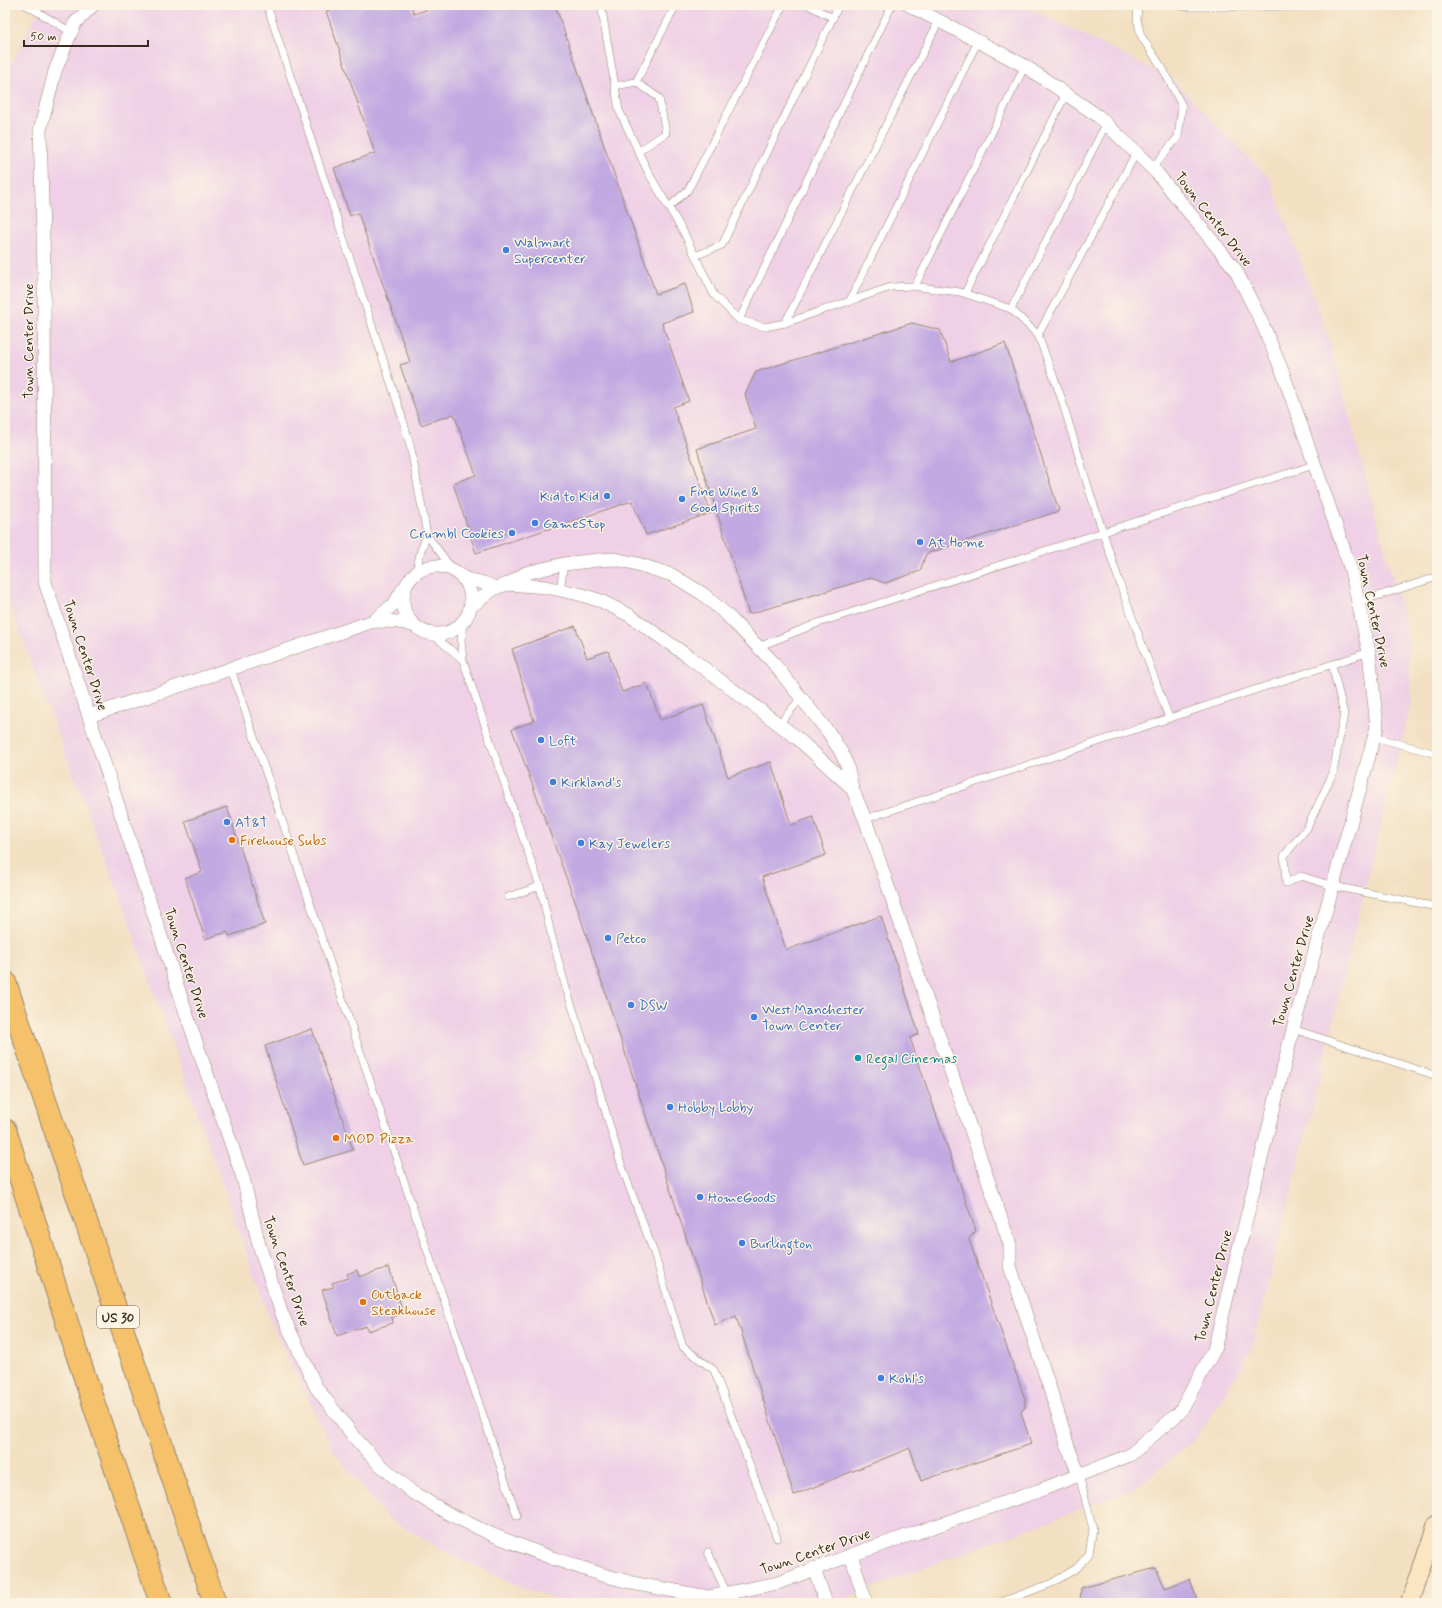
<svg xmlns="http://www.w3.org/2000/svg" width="1442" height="1608" viewBox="0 0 1442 1608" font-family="Mynerve,sans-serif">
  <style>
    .built { fill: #efd0e6 }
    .building { fill: #c1a9e2 }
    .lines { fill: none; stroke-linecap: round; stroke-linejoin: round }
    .lane-casing { stroke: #978570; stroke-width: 8 }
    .street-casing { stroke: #978570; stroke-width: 14 }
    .secondary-casing { stroke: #978570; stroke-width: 20 }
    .highway-casing { stroke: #978570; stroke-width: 24 }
    .lane { stroke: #fff; stroke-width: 7 }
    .street { stroke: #fff; stroke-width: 13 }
    .secondary { stroke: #fbe6c4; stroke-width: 18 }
    .highway { stroke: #f5c16b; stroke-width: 22 }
    .shop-dot { fill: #3f7fe0; stroke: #fcf5e5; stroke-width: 1.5 }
    .food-dot { fill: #e8710a; stroke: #fcf5e5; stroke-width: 1.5 }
    .culture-dot { fill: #0f9aa8; stroke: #fcf5e5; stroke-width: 1.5 }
    .labels { text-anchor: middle; stroke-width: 3; stroke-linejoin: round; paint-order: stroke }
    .shield { fill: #fcf5e5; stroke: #75675a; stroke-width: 1 }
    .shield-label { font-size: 13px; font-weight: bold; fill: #3b2a1e }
    .street-label { font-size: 14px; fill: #3b2a1e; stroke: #fcf5e5 }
    .shop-label { font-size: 14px; fill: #366cbe; stroke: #fcf5e5; text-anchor: start }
    .food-label { font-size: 14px; fill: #c56008; stroke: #fcf5e5; text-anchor: start }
    .culture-label { font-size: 14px; fill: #0d838f; stroke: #fcf5e5; text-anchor: start }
  </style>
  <rect width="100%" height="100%" fill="#fcf5e5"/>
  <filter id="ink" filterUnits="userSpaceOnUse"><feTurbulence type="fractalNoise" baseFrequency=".025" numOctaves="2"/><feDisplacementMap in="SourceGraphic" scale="8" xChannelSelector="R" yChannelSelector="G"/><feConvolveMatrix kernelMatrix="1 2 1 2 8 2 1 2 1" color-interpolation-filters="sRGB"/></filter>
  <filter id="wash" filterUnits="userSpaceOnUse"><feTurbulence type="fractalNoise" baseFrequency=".012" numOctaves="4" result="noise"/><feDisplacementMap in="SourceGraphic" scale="16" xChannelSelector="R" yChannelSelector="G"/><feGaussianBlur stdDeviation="0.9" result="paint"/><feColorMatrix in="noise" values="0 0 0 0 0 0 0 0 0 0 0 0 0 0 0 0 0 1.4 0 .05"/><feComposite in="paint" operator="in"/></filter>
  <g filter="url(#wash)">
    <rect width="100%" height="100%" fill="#f3e0c2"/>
    <path class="built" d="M41,5H1023L1171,78L1270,179L1328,335L1387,558L1406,624L1412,701L1370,869L1311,1115L1251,1351L1197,1438L1134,1489L831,1603H565L517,1585L461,1560L387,1518L335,1454L273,1328L124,907L47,707L6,593L5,78Z"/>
    <g id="blocks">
      <g class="building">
        <path d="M343,5H411L414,14L429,9L427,5H555L656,294L685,284L694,312L662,323L689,401L673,407L711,513L646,535L632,501L476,553L453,483L476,475L454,414L421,425L400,365L410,362L358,213L350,216L334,168L375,153L326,11Z"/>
        <path d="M912,323L940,330L951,362L1005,343L1059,511L926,554L920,571L885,583L871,578L749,614L697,449L756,429L745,394L756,372Z"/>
        <path d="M575,626L587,658L608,651L622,692L647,683L660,720L703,705L728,777L771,762L791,825L813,817L826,855L762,877L786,950L881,916L919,1034L910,1038L976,1231L971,1236L969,1240L1025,1399V1407L1021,1412L1031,1444L921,1481L910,1448L794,1495L736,1316L715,1325L577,907L512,729L534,721L512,649Z"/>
        <path d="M227,807L265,924L229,936L227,932L205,939L185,878L202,872L185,821Z"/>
        <path d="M312,1029L353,1150L303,1165L265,1046Z"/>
        <path d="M389,1267L403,1313L392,1317L393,1323L368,1331L366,1326L337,1336L322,1290L334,1287L332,1283L349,1278L347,1274L357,1270L359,1277Z"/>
        <path d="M1156,1568L1165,1588L1190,1579L1198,1603H1080L1081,1588Z"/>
      </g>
    </g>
  </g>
  <g filter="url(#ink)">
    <use href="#blocks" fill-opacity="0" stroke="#978570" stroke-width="1"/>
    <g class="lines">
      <defs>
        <g id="lane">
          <path d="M26,5L71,32"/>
          <path d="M267,5L403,420L411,449L427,535L453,570"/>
          <path d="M601,5L619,110L649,174L684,233L714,295L739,320L765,327L785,323L891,287L911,286L960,292L1011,309L1038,335L1060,394L1090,493L1120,584L1169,718"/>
          <path d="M808,5L833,18"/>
          <path d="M1138,5L1137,19L1141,36L1163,69L1182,106L1178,137L1152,168"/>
          <path d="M1177,5L1187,7H1298"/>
          <path d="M636,82L659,98L666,133L639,151"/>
          <path d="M615,86L636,82L676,5"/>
          <path d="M669,207L688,190L783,5"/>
          <path d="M695,256L722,245L839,5"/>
          <path d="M915,286L1025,66"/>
          <path d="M965,293L1066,94"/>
          <path d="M849,302L978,41"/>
          <path d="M1011,309L1106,124"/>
          <path d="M739,320L892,5"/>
          <path d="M785,323L939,21"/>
          <path d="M1038,335L1136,153"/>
          <path d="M415,575L421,550L427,535"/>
          <path d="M560,590L564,564"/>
          <path d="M1358,602L1437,577"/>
          <path d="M463,622L461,641L463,660L519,827L540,886L508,897"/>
          <path d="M432,634L463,660"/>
          <path d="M758,647L818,623L1314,465"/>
          <path d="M1332,665L1344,714L1333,773L1307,828L1284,856L1286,883L1301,876L1333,886L1437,907"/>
          <path d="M231,669L517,1516"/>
          <path d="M779,724L802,697"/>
          <path d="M1374,737L1437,754"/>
          <path d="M865,819L1369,652"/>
          <path d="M540,886L552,938L566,988L595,1076L622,1167L654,1253L683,1347L714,1370L777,1538"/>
          <path d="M1293,1029L1437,1076"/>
          <path d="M708,1552L727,1594"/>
          <path d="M999,1603L1052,1583L1077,1568L1089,1554L1093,1529L1079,1475"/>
        </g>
        <g id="street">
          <path d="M93,5L75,23L71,32L55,71L40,130L44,270L45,582L187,1016L243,1178L259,1245L282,1314L316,1387L355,1438L378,1463L412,1492L449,1514L493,1535L552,1558L603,1575L637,1584L708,1597L778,1583L851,1555L1038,1491L1130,1455L1180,1412L1214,1350L1293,1029L1377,727L1369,652L1351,570L1283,373L1262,323L1235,269L1157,173L1098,116L1025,66L909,5"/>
          <circle cx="437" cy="600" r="34"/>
          <path d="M462,578L484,583L495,588"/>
          <path d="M508,584L546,587L579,594L601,601L629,615L689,657L796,737L852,788"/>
          <path d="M470,607L495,588L508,584L526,573L564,564L598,560L614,559L634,563L672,575L703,594L727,615L771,660L829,733L841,752L847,765L852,788L865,819L1006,1233L1010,1245V1266L1061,1423L1067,1444L1079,1475"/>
          <path d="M374,621L395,603L403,589"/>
          <path d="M89,716L374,621C389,621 401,621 415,626"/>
          <path d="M851,1555L866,1603"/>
          <path d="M814,1568L826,1603"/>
        </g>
        <path id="secondary" d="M1410,1603L1437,1525"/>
        <g id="highway">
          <path d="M5,982L215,1603"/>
          <path d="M5,1130L79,1360L161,1603"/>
        </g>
      </defs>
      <use href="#lane" class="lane-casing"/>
      <use href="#street" class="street-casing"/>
      <use href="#secondary" class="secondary-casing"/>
      <use href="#highway" class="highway-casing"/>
      <use href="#lane" class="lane"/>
      <use href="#street" class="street"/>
      <use href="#secondary" class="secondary"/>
      <use href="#highway" class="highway"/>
    </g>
  </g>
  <g class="shop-dot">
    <circle cx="506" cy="250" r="4"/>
    <circle cx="607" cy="496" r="4"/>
    <circle cx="682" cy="499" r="4"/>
    <circle cx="535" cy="523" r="4"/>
    <circle cx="512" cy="533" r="4"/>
    <circle cx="920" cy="542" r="4"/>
    <circle cx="541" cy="740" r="4"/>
    <circle cx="553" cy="782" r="4"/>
    <circle cx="227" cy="822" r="4"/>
    <circle cx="581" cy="843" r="4"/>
    <circle cx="608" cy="938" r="4"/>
    <circle cx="631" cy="1005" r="4"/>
    <circle cx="754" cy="1017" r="4"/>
    <circle cx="670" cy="1107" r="4"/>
    <circle cx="700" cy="1197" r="4"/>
    <circle cx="742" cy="1243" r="4"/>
    <circle cx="881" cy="1378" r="4"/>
  </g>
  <g class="food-dot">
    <circle cx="232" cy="840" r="4"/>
    <circle cx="336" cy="1138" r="4"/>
    <circle cx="363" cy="1302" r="4"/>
  </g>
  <circle class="culture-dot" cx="858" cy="1058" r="4"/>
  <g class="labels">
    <rect class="shield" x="97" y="1306" width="42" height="22" rx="3"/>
    <g class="shield-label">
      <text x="118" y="1322">US 30</text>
    </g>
    <g class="street-label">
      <text transform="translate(1214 219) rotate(52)" y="5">Town Center Drive</text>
      <text transform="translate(28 341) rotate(-90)" y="5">Town Center Drive</text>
      <text transform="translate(1374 611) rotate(78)" y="5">Town Center Drive</text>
      <text transform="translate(86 655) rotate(72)" y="5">Town Center Drive</text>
      <text transform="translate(187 963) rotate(72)" y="5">Town Center Drive</text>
      <text transform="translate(1293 971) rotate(-74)" y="5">Town Center Drive</text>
      <text transform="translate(287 1271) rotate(71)" y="5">Town Center Drive</text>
      <text transform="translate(1213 1286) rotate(-76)" y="5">Town Center Drive</text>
      <text transform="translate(815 1551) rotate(-19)" y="5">Town Center Drive</text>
    </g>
    <g class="shop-label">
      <text x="514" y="247">Walmart<tspan x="514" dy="16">Supercenter</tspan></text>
      <text x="690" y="496">Fine Wine &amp;<tspan x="690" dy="16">Good Spirits</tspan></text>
      <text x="599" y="501" text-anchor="end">Kid to Kid</text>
      <text x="543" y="528">GameStop</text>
      <text x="504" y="538" text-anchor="end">Crumbl Cookies</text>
      <text x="928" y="547">At Home</text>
      <text x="549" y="745">Loft</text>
      <text x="561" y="787">Kirkland's</text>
      <text x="235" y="827">AT&amp;T</text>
      <text x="589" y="848">Kay Jewelers</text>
      <text x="616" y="943">Petco</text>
      <text x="639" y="1010">DSW</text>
      <text x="762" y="1014">West Manchester<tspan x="762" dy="16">Town Center</tspan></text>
      <text x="678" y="1112">Hobby Lobby</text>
      <text x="708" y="1202">HomeGoods</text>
      <text x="750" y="1248">Burlington</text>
      <text x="889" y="1383">Kohl's</text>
    </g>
    <g class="food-label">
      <text x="240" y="845">Firehouse Subs</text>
      <text x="344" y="1143">MOD Pizza</text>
      <text x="371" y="1299">Outback<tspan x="371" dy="16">Steakhouse</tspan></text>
    </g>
    <g class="culture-label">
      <text x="866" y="1063">Regal Cinemas</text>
    </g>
  </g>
  <rect width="1442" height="1608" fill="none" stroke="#fcf5e5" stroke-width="20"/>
  <path d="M24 40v6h124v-6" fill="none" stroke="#3b2a1e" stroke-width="2"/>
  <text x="30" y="40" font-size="12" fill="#3b2a1e" stroke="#fcf5e5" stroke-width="3" paint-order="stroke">50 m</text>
</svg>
